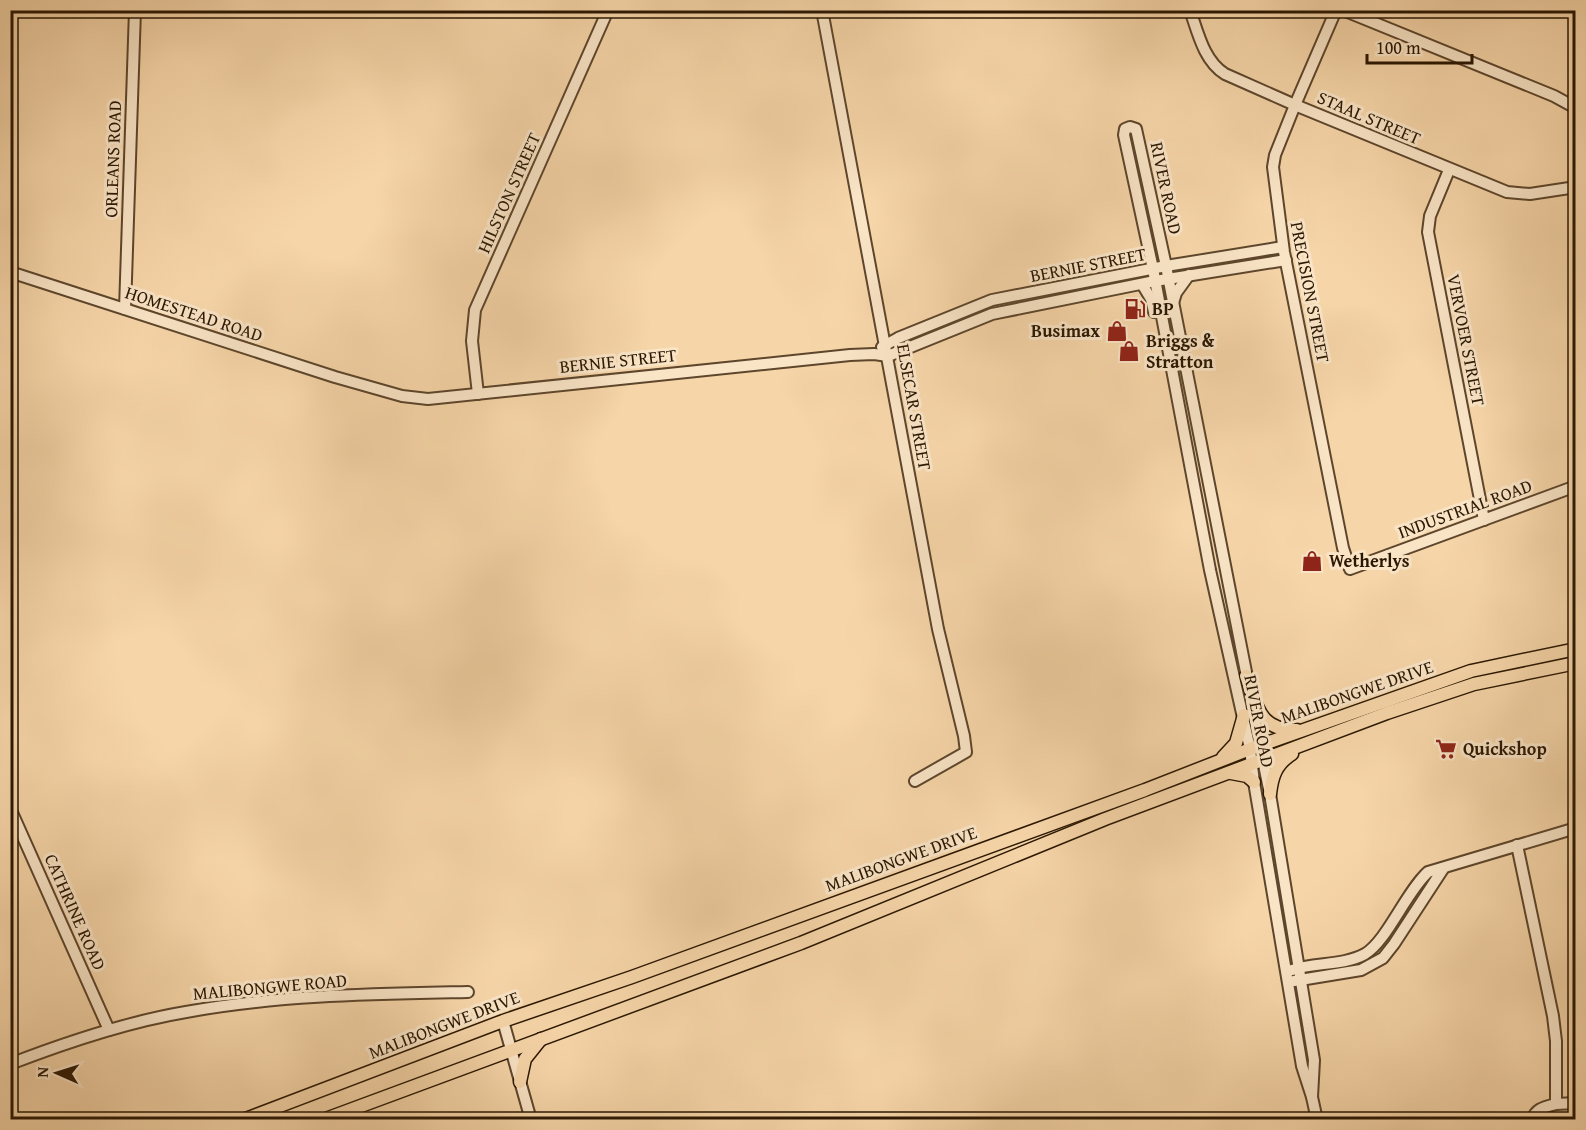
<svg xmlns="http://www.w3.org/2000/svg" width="1586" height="1130" viewBox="0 0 1586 1130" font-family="'Gentium Book Plus',serif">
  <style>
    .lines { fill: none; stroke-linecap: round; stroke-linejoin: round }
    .minor-casing { stroke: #5d462c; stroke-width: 14 }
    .major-casing { stroke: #2a1702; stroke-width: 15 }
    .minor { stroke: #f9e4c6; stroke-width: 10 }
    .major { stroke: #f6d5a8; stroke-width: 12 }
    .labels { text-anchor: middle; stroke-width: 6; stroke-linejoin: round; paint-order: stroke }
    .street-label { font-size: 18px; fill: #2a1702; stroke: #f9e4c6 }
    .poi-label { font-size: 18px; font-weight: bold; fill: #2a1702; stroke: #f9e4c6; text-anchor: start }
  </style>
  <rect width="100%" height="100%" fill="#f6d5a8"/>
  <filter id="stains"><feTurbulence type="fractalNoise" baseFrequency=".00333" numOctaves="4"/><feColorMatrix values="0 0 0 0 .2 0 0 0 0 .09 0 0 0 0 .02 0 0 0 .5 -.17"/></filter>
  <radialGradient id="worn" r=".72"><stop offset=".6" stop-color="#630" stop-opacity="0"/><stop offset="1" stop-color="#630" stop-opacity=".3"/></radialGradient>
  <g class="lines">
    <defs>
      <g id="minor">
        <path d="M822,10L938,629L964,736L966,752L915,781"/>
        <path d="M1190,10C1198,33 1204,61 1225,74L1295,105L1507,192L1530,194L1576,187"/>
        <path d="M1336,10L1295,105L1275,155L1273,167L1284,252L1343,548L1350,569L1576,486"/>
        <path d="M1343,10L1554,96L1576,108"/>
        <path d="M1449,170L1430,216L1428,232L1484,520"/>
        <path d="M10,272L335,377L402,396L428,399L850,355L874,354L888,356L992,314L1155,281L1286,260"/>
        <path d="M1142,284L1151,299L1154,312"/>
        <path d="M1173,303L1176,293L1189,275"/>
        <path d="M125,309L135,10"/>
        <path d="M882,347L898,338L992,300L1166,266L1283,247"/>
        <path d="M478,394L472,341L475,310L608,10"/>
        <path d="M1248,682L1166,266L1136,129L1130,127L1125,129L1124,135L1153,269L1210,570L1250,749L1254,782L1302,1066L1312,1097L1317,1120"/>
        <path d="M1251,701L1270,794L1314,1060L1312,1097"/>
        <path d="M10,808L109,1030"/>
        <path d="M1517,845L1553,1016L1556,1041V1104C1545,1107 1536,1108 1532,1120"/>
        <path d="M1292,970C1315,962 1343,966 1365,954C1387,941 1406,892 1428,872L1576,828"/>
        <path d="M1294,981L1361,970L1383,958L1394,944L1443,869"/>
        <path d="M503,1021L531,1120"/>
        <path d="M10,1064C67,1042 126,1022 186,1012C278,995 374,994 468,992"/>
        <path d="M1556,1104L1576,1103"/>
      </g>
      <g id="major">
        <path d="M1246,676C1257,706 1259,731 1297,730"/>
        <path d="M1223,757L1236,743L1244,715"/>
        <path d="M1231,773L1247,776L1254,782"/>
        <path d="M1270,794C1272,776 1276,764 1292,754"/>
        <path d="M520,1082L525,1059L541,1039"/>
        <path d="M243,1120L503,1021L632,977L1145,790L1250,749L1471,671L1576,649"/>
        <path d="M323,1120L801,943L1105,819L1387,713L1474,684L1576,663"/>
      </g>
    </defs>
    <use href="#minor" class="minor-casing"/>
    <use href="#major" class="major-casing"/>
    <use href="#minor" class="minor"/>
    <use href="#major" class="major"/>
  </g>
  <defs>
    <symbol id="fuel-bare" viewBox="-9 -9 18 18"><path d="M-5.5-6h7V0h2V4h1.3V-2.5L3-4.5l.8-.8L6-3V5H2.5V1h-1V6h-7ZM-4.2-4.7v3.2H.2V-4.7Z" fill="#8f2418" stroke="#f9e4c6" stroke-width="2.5" paint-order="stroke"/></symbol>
    <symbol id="shop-bare" viewBox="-9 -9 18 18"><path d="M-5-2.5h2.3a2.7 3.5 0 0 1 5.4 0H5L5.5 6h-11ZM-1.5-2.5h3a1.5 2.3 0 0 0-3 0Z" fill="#8f2418" stroke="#f9e4c6" stroke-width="2.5" paint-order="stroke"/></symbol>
    <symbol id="supermarket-bare" viewBox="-9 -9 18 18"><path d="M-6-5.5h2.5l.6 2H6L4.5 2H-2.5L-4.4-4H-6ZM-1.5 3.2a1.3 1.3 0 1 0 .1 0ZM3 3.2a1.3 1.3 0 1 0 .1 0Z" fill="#8f2418" stroke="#f9e4c6" stroke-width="2.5" paint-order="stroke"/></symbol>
  </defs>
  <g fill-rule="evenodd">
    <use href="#fuel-bare" x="1120" y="294" width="30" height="30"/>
    <use href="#shop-bare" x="1102" y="316" width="30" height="30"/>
    <use href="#shop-bare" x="1114" y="336" width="30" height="30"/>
    <use href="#shop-bare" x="1297" y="546" width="30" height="30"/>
    <use href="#supermarket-bare" x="1431" y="734" width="30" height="30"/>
  </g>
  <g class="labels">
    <g class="street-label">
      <text transform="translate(1369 118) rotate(23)" y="6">STAAL STREET</text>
      <text transform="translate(113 159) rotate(-88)" y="6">ORLEANS ROAD</text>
      <text transform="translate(1166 188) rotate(78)" y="6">RIVER ROAD</text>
      <text transform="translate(509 193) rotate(-66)" y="6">HILSTON STREET</text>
      <text transform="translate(1088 265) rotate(-11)" y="6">BERNIE STREET</text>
      <text transform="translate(1310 292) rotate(79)" y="6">PRECISION STREET</text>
      <text transform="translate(194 314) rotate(18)" y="6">HOMESTEAD ROAD</text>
      <text transform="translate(1466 340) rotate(79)" y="6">VERVOER STREET</text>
      <text transform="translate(618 361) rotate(-6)" y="6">BERNIE STREET</text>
      <text transform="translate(914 407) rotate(80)" y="6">ELSECAR STREET</text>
      <text transform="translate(1465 509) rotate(-20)" y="6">INDUSTRIAL ROAD</text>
      <text transform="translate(1357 692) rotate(-19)" y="6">MALIBONGWE DRIVE</text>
      <text transform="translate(1259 721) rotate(79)" y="6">RIVER ROAD</text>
      <text transform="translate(901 859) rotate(-20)" y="6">MALIBONGWE DRIVE</text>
      <text transform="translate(75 912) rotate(66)" y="6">CATHRINE ROAD</text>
      <text transform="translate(270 987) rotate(-5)" y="6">MALIBONGWE ROAD</text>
      <text transform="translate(444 1025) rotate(-21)" y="6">MALIBONGWE DRIVE</text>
    </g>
    <g class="poi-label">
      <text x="1152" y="315">BP</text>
      <text x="1100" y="337" text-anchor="end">Busimax</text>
      <text x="1146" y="347">Briggs &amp;<tspan x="1146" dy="21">Stratton</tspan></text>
      <text x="1329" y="567">Wetherlys</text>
      <text x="1463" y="755">Quickshop</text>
    </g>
  </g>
  <rect width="1586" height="1130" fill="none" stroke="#f6d5a8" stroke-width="36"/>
  <rect x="12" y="12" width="1562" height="1106" fill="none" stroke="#2a1702" stroke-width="3"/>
  <rect x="18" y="18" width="1550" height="1094" fill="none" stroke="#2a1702" stroke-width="1.5"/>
  <g transform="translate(57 1073) rotate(273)" stroke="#f9e4c6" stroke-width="4.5" paint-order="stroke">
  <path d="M0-4.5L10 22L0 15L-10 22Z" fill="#2a1702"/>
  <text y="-9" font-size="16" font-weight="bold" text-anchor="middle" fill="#2a1702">N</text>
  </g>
  <path d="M1367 54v9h105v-9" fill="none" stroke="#2a1702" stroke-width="3"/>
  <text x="1376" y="54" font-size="18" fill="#2a1702" stroke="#f9e4c6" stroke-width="4.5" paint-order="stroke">100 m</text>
  <rect width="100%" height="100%" filter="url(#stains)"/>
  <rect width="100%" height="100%" fill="url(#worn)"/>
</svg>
